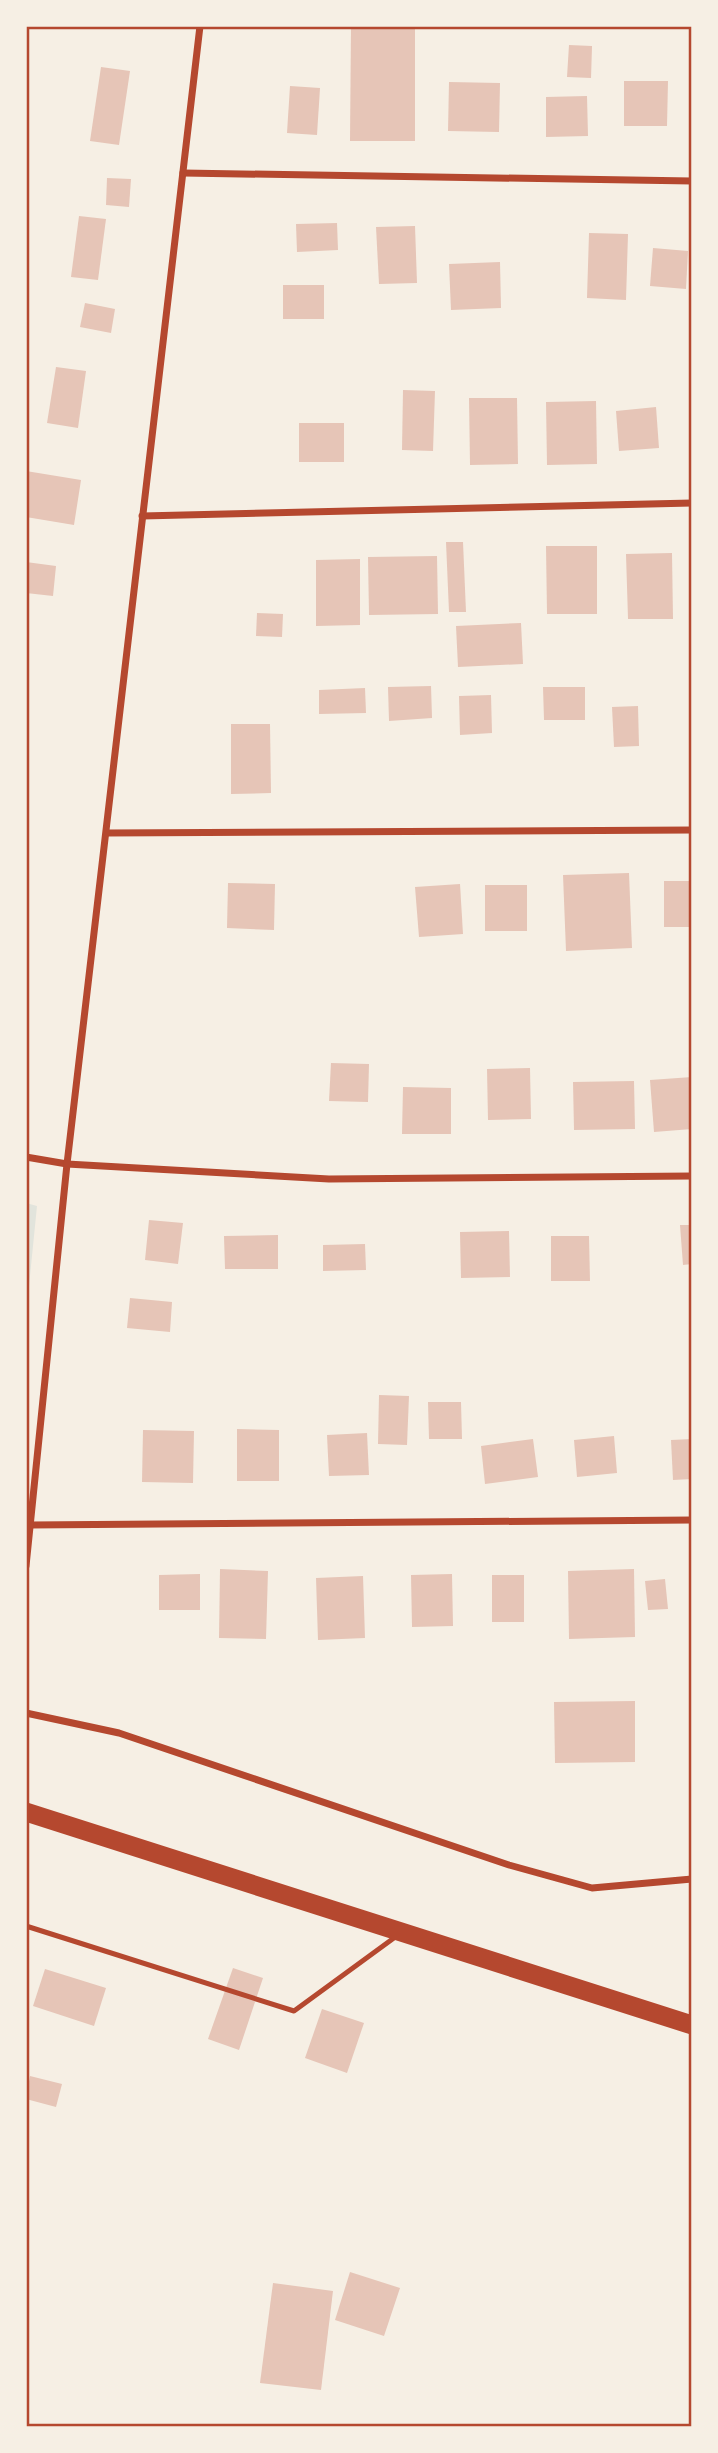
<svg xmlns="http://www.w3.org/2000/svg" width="718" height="2453" viewBox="0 0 718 2453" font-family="'Exo 2',sans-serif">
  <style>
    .green { fill: #e2e4dc }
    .building { fill: #e6c5b7 }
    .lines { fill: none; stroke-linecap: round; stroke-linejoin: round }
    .service { stroke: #b5482f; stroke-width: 5 }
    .minor { stroke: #b5482f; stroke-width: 7 }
    .trunk { stroke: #b5482f; stroke-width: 19 }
    .neatline { fill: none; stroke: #b5482f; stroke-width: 2.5 }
  </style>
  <rect width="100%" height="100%" fill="#f6efe4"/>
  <path class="green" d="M26,1203L37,1206L26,1316Z"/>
  <g class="building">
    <path d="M351,26H415V141H350Z"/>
    <path d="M569,45L592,46L591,78L567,77Z"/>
    <path d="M101,67L130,71L119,145L90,141Z"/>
    <path d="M624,81H668L667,126H624Z"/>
    <path d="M449,82L500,83L499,132L448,131Z"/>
    <path d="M290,86L320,88L317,135L287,133Z"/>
    <path d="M587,96L588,136L546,137V97Z"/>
    <path d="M107,178L131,179L129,207L106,205Z"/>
    <path d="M79,216L106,219L98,280L71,277Z"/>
    <path d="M337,223L338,250L297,252L296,224Z"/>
    <path d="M415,226L417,283L379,284L376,227Z"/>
    <path d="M589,233L628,234L626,300L587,298Z"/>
    <path d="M653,248L688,251L686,289L650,286Z"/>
    <path d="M500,262L501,308L451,310L449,264Z"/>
    <rect x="283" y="285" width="41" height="34"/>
    <path d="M85,303L115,309L111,333L80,327Z"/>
    <path d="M56,367L86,371L78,428L47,423Z"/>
    <path d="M403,390L435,391L433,451L402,450Z"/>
    <path d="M469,398H517L518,464L470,465Z"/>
    <path d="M596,401L597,464L547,465L546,402Z"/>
    <path d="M656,407L659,448L619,451L616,411Z"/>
    <rect x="299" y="423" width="45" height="39"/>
    <path d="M26,471L81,480L74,525L26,517Z"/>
    <path d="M446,542H463L466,612H449Z"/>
    <path d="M546,546H597V614H547Z"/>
    <path d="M672,553L673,619H628L626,554Z"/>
    <path d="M437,556L438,614L369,615L368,557Z"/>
    <path d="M360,559V625L316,626V560Z"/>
    <path d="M26,562L56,566L53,596L26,593Z"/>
    <path d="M257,613L283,614L282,637L256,636Z"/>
    <path d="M521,623L523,664L458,667L456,626Z"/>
    <path d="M431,686L432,718L389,721L388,687Z"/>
    <path d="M543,687H585V720H544Z"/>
    <path d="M365,688L366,713L319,714V690Z"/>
    <path d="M491,695L492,733L460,735L459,696Z"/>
    <path d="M638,706L639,746L614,747L612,707Z"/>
    <path d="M231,724H270L271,793L231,794Z"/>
    <path d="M629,873L632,948L566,951L563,875Z"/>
    <rect x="664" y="881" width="28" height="46"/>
    <path d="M228,883L275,884L274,930L227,928Z"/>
    <path d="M460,884L463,934L419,937L415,887Z"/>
    <rect x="485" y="885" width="42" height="46"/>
    <path d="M331,1063L369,1064L368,1102L329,1101Z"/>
    <path d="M530,1068L531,1119L488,1120L487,1069Z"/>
    <path d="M692,1077V1129L654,1132L650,1080Z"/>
    <path d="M634,1081L635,1129L574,1130L573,1082Z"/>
    <path d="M403,1087L451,1088V1134H402Z"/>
    <path d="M149,1220L183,1223L178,1264L145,1260Z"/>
    <path d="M680,1225H692V1264L683,1265Z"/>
    <path d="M509,1231L510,1277L461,1278L460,1232Z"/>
    <path d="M278,1235V1269H225L224,1236Z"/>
    <path d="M551,1236H589L590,1281H551Z"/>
    <path d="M365,1244L366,1270L323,1271V1245Z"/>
    <path d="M130,1298L172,1302L170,1332L127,1328Z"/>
    <path d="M379,1395L409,1396L407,1445L378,1444Z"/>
    <path d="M428,1402H461L462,1439H429Z"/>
    <path d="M237,1429L279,1430V1481H237Z"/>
    <path d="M143,1430L194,1431L193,1483L142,1482Z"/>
    <path d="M367,1433L369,1475L329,1476L327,1435Z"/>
    <path d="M614,1436L617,1473L577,1477L574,1440Z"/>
    <path d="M533,1439L538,1477L485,1484L481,1446Z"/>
    <path d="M692,1439V1479L673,1480L671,1440Z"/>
    <path d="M220,1569L268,1571L266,1639L219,1638Z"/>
    <path d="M634,1569L635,1637L569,1639L568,1571Z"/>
    <path d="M200,1574V1610H159V1575Z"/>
    <path d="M452,1574L453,1626L412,1627L411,1575Z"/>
    <rect x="492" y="1575" width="32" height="47"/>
    <path d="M363,1576L365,1638L318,1640L316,1578Z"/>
    <path d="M665,1579L668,1609L648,1610L645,1581Z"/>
    <path d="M635,1701V1762L555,1763L554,1702Z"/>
    <path d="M233,1968L263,1978L239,2050L208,2039Z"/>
    <path d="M45,1969L106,1988L94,2026L33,2006Z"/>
    <path d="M322,2009L364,2023L347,2073L305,2058Z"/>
    <path d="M30,2076L62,2084L56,2107L26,2099Z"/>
    <path d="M350,2272L400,2288L384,2336L335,2320Z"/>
    <path d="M273,2283L333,2291L321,2390L260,2383Z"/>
  </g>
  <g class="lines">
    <path class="service" d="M26,1926L294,2011L398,1935"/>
    <g class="minor">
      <path d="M183,173L692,181"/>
      <path d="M142,516L692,503"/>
      <path d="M107,833L692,830"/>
      <path d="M26,1157L67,1164L329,1179L692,1176"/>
      <path d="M30,1525L692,1520"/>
      <path d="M26,1566L67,1164L200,26"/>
      <path d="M26,1713L119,1733L509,1865L592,1888L692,1879"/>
    </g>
    <path class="trunk" d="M26,1812L692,2025"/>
  </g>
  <rect width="718" height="2453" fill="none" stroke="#f6efe4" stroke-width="56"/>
  <rect x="28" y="28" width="662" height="2397" class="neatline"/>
</svg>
